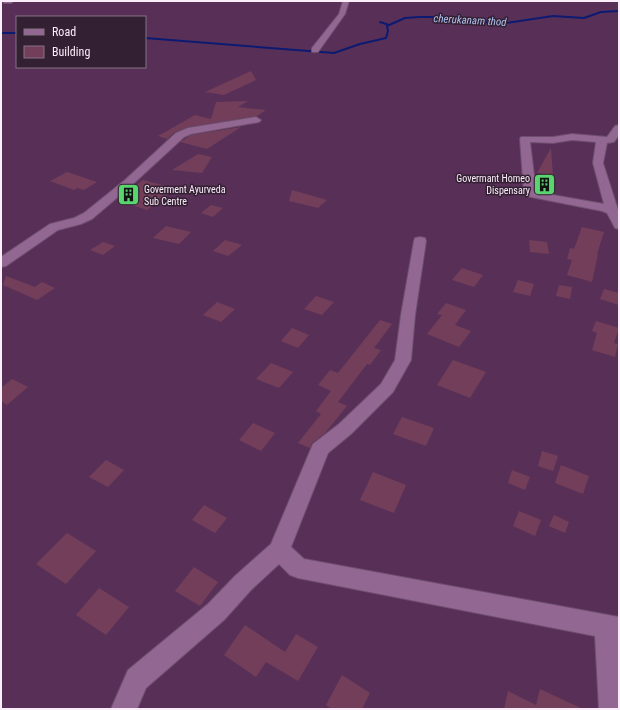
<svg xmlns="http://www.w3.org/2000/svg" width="620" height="710" viewBox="0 0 620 710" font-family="'Roboto Condensed',sans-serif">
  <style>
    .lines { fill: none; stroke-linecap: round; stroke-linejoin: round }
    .stream { stroke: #0d1a71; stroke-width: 2 }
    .building { fill: #723e5a }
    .minor-casing { stroke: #6e4e6e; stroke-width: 2 }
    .minor { fill: #926792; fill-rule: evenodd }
    .labels { text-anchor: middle; stroke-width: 3; stroke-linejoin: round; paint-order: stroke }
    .far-poi-label { font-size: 10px; fill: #fcedfb; stroke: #332032; text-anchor: end }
    .far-water-label { font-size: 11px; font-style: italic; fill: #aec2f1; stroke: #332032 }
  </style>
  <rect width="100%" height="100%" fill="#583057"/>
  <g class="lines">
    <g class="stream">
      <path d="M380,22L389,25"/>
      <path d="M1,33H17"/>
      <path d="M145,38L334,53L360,44L386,38L388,31L387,26L405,18L419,17H446L500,24L553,16L584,18L601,12L619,11"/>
    </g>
  </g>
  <g class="building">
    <path d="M251,71L256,80L224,95L205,92Z"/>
    <path d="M248,101L238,107L266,110L257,116L188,127L175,132L167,139L158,136L195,115L211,119L216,102Z"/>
    <path d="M241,127L207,149L180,142L191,135Z"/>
    <path d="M551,148L553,176L537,173Z"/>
    <path d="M198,154L212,157L202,173L172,170Z"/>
    <path d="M67,172L97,182L84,190L77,188L74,190L50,181Z"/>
    <path d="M143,180L166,186L162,190L171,192L147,210L117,200Z"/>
    <path d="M292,190L327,200L318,208L289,201Z"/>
    <path d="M211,205L223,208L213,217L201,213Z"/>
    <path d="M166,226L191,232L179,244L153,238Z"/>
    <path d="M582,227L604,232L597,254H598L592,282L567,275L572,260L567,259L570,248L574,249Z"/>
    <path d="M225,240L242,245L228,256L213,251Z"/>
    <path d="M529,240L547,242L549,254L530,252Z"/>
    <path d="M103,242L115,246L103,255L90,250Z"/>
    <path d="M462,268L483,275L474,287L452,280Z"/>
    <path d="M6,276L35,287L42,282L55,288L37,300L3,285Z"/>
    <path d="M518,280L534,284L530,296L513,292Z"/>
    <path d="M559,285L572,287L570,299L556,296Z"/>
    <path d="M604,289L619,293V305L600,299Z"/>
    <path d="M316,296L334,302L322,315L304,309Z"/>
    <path d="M217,302L235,309L221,322L203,315Z"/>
    <path d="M446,303L466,310L455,325L471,331L459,347L427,334L442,315L437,314Z"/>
    <path d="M380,320L392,324L374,348L381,350L370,365L367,364L338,402L347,406L325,433L312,443L310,448L298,443L321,414L316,411L331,391L318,385L330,370L338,373Z"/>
    <path d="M596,321L619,328L614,343L618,344L615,357L592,350L597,333L592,331Z"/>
    <path d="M292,328L309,335L298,348L281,341Z"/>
    <path d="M453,360L486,372L470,398L437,385Z"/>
    <path d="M271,363L293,372L279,388L256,379Z"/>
    <path d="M12,379L28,387L7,405L1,401V388Z"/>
    <path d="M402,417L434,428L426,446L393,434Z"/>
    <path d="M253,423L275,433L261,451L239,440Z"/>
    <path d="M542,451L558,456L553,471L538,466Z"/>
    <path d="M106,460L124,470L108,487L89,477Z"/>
    <path d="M561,465L589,476L583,494L555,483Z"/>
    <path d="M512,470L530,477L525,490L508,483Z"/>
    <path d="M373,472L406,485L394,513L360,500Z"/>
    <path d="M204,505L227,518L215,533L192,520Z"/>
    <path d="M519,511L541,520L535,536L513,526Z"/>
    <path d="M554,515L569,522L565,533L549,526Z"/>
    <path d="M67,533L96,551L66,584L36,564Z"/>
    <path d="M194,567L218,582L200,606L175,591Z"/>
    <path d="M99,588L129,607L106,635L76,615Z"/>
    <path d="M245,625L285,652L296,634L318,647L298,681L266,662L256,677L224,655Z"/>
    <path d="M342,675L370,693L362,709H332L326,705Z"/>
    <path d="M540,689L583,709H504L508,691L536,705Z"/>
  </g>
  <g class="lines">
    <defs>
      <g id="minor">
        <path d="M3,1H14L11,3H4Z"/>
        <path d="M343,1H349L345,14L318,52H312V48L339,14Z"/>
        <path d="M256,117L261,120L259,122L191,134L184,137L133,184L92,219L81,224L58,230L6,266L1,267V257L50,224L74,218L84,213L125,180L176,133L188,128Z"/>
        <path d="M619,125V135L614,142L607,143L603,163L619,213V229L615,228L607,213L602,211L526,196L524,194L520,139L521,137H553L572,134L607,137L615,126ZM572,140L596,142L593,163L604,204L536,192L530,142L553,143Z"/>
        <path d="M420,237L425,238L426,241L415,315L411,360L393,392L351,434L328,453L291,547L304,559L619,617V709H599L595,636L298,578L290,575L279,564L251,590L224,620L146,688L137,709H111L128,670L208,604L235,576L271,544L313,444L339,424L381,384L395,360L401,315L414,241L415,238Z"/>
      </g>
    </defs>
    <use href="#minor" class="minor-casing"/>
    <use href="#minor" class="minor"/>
  </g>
  <defs>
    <symbol id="building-square" viewBox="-11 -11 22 22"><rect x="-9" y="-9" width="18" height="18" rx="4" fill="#58d56f" stroke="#332032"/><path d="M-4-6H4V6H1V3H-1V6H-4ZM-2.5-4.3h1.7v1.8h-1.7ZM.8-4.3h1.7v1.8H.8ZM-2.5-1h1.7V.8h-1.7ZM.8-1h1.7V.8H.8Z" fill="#111"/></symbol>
  </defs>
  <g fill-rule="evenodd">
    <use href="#building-square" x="532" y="172" width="25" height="25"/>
    <use href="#building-square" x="116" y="182" width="25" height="25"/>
  </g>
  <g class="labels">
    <g class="far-poi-label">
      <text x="530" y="182">Govermant Homeo<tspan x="530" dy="12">Dispensary</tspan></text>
      <text x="144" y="193" text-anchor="start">Goverment Ayurveda<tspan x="144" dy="12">Sub Centre</tspan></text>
    </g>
    <g class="far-water-label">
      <text transform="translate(470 20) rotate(3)" y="4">cherukanam thod</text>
    </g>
  </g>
  <rect width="620" height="710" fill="none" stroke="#fcedfb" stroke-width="4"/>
  <rect x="16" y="16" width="130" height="52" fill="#332032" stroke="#837282"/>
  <rect x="24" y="29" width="20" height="6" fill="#926792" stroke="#837282"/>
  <text x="52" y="36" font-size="12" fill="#fcedfb">Road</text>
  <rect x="24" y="46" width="20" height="12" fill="#723e5a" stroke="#837282"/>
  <text x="52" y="56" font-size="12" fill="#fcedfb">Building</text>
</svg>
